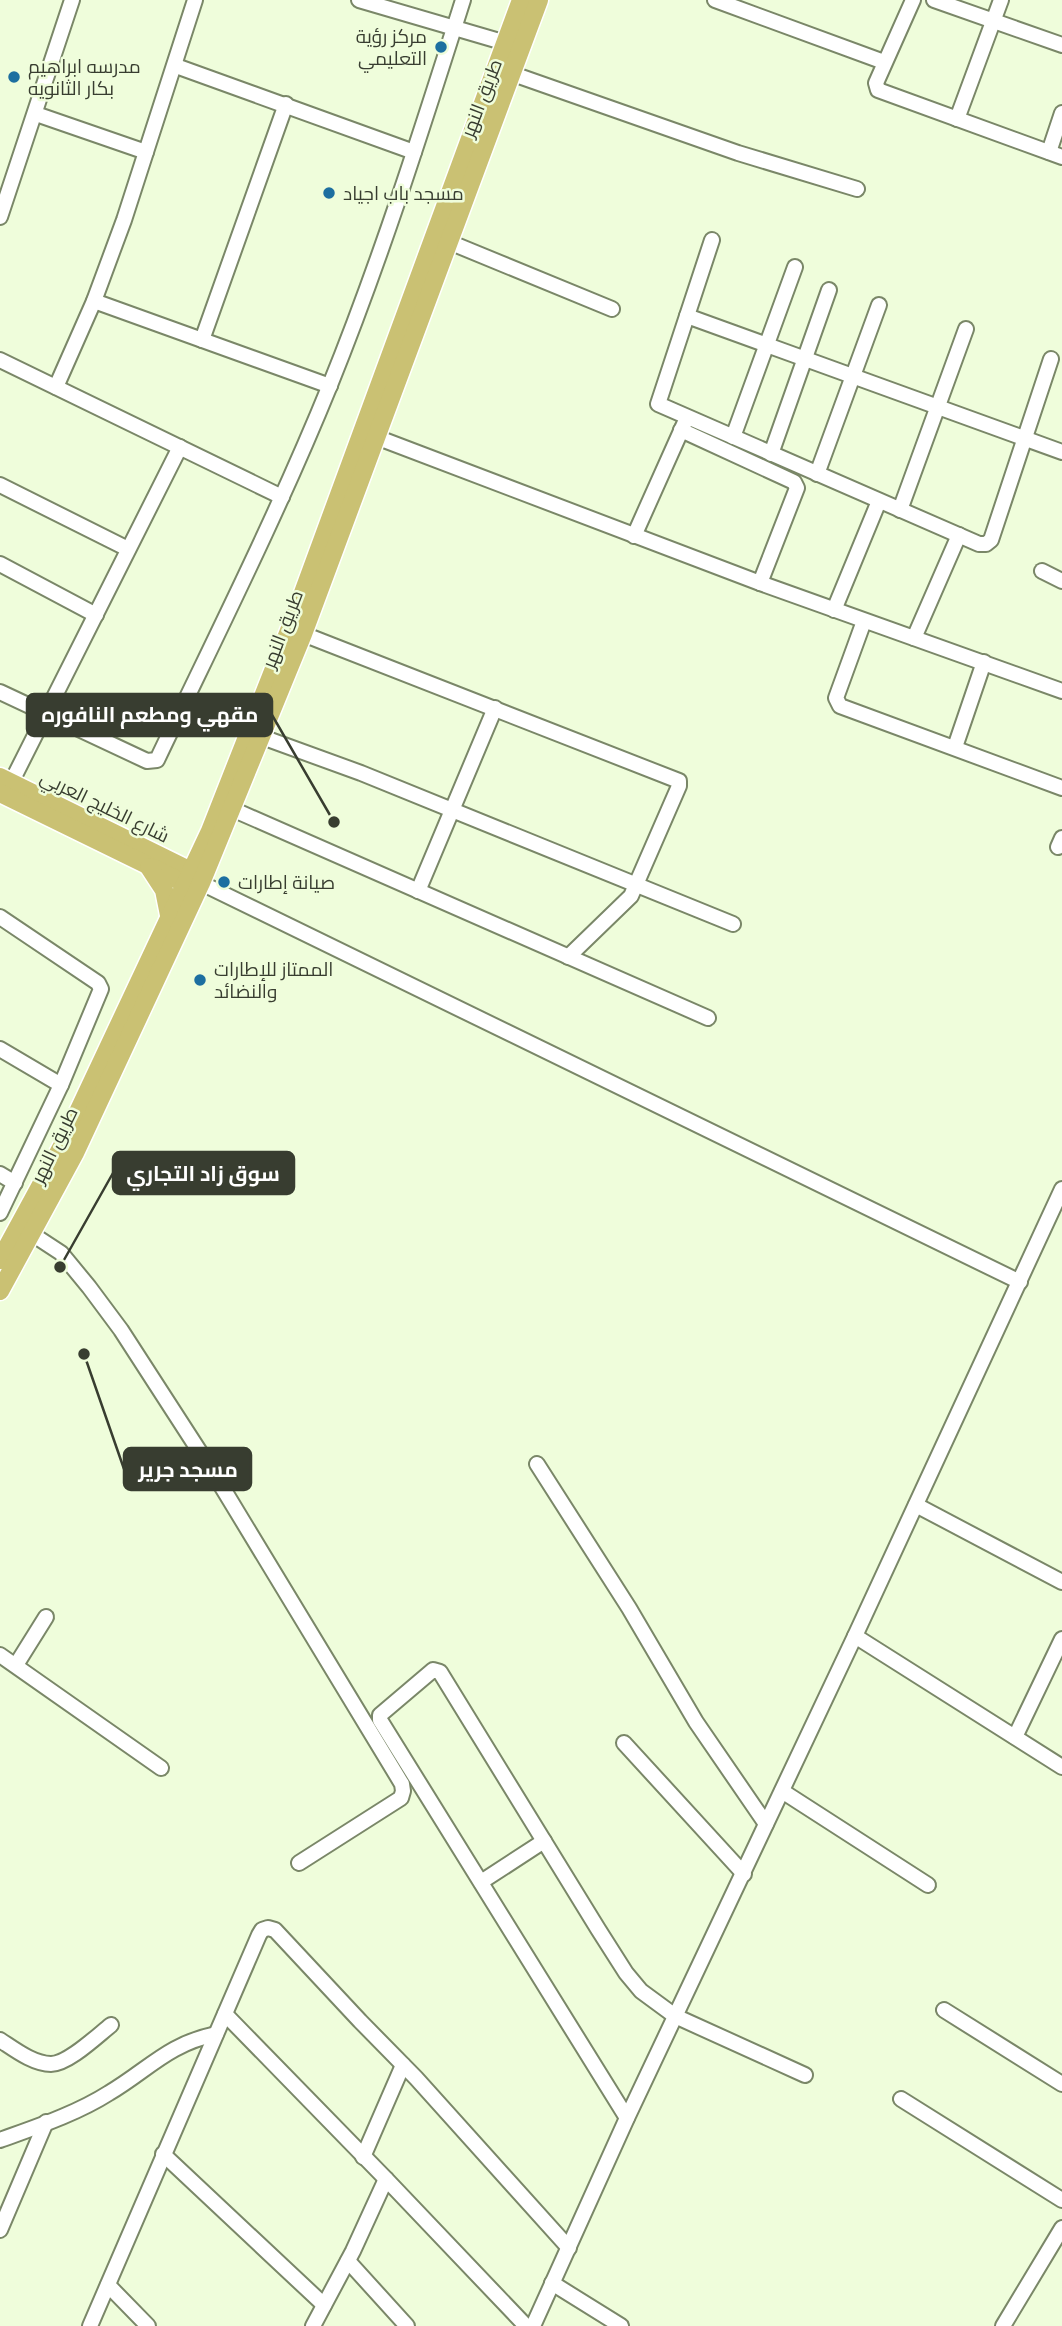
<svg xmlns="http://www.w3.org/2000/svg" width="1062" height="2326" viewBox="0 0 1062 2326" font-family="'Roboto Condensed',Cairo,sans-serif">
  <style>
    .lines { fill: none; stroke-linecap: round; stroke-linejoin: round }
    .minor-casing { stroke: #7a8768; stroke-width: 18 }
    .major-casing { stroke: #fff; stroke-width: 21 }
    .minor { stroke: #fff; stroke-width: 14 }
    .major { stroke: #cac173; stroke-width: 18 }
    .poi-dot { fill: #1d6fa0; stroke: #effddb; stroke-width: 2.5 }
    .labels { text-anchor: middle; stroke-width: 5; stroke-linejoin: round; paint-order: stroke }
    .poi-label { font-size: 19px; fill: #383d30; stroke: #effddb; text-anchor: start }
    .street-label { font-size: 19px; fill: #383d30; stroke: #effddb }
    .leader { fill: none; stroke: #383d30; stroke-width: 2.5 }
    .callout-dot { fill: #383d30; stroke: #effddb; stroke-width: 2.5 }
    .callout { fill: #383d30; stroke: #383d30; stroke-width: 2.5 }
    .callout-label { font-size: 21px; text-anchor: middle; font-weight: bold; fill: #fff }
  </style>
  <rect width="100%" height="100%" fill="#effddb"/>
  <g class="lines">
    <defs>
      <g id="minor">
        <path d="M359,0L506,43"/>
        <path d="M715,0L884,62"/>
        <path d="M913,0L876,83L878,90L1062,157"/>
        <path d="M934,0L1062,45"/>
        <path d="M176,66L414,152"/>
        <path d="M513,74L738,153L857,189"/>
        <path d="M36,114L146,152"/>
        <path d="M957,119L1001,0"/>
        <path d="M1049,152L1062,113"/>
        <path d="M0,217L72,0"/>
        <path d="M712,240L658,404L979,544H986L991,540L1051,359"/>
        <path d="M449,242L612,309"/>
        <path d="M94,301L330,386"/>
        <path d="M687,316L1062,452"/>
        <path d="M202,340L286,104"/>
        <path d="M0,360L282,497"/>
        <path d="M56,387L94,301L124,220L195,0"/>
        <path d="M681,430L794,482L797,488L760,583"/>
        <path d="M376,437L760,583L1062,691"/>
        <path d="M733,437L795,267"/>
        <path d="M771,454L829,290"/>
        <path d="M817,474L879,305"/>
        <path d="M0,485L128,549"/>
        <path d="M900,510L966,329"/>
        <path d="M634,536L685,422"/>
        <path d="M0,564L96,615"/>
        <path d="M1042,571L1062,581"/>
        <path d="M834,610L879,501"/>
        <path d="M864,621L836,698L840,706L1062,788"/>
        <path d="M303,634L679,781V786L631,896L568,957"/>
        <path d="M914,638L959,535"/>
        <path d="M0,692L147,761L157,760C216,636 278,513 330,385C381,259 422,129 463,0"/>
        <path d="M262,737L361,773L733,924"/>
        <path d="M955,747L984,662"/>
        <path d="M11,783L180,447"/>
        <path d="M232,809L708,1018"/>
        <path d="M1058,847L1062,838"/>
        <path d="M201,883L1020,1282"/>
        <path d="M418,891L495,708"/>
        <path d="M0,917L98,983L101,989L61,1085L0,1213"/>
        <path d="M0,1049L61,1085"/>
        <path d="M0,1174L15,1183"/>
        <path d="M32,1234L61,1253L89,1287L121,1330L216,1477L402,1784L403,1791L401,1798L299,1863"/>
        <path d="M537,1464L629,1608L696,1722L766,1824"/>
        <path d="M916,1505L1062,1582"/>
        <path d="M855,1636L1062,1767"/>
        <path d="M0,1655L161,1768"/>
        <path d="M16,1665L46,1617"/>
        <path d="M1015,1737L1062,1639"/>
        <path d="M624,1743L744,1874"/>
        <path d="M782,1791L928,1885"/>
        <path d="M481,1882L544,1841"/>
        <path d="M944,2010L1062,2084"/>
        <path d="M225,2014L386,2179L526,2326"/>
        <path d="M0,2040C14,2049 33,2064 51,2064C68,2064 97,2036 111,2025"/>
        <path d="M901,2099L1062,2200"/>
        <path d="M627,2118L380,1720V1715L433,1670L440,1672L598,1929L626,1973L641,1991L675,2016L805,2075"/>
        <path d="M0,2140C36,2127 76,2114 109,2093C148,2070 168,2044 216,2034"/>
        <path d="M163,2154L324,2305"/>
        <path d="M363,2157L403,2065"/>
        <path d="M0,2230L46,2122"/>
        <path d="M348,2261L407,2326"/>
        <path d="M552,2283L621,2326"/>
        <path d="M108,2285L148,2326"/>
        <path d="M90,2326L259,1935L262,1930L268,1928L275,1930L360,2021L416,2078L569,2248"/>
        <path d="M313,2326L353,2251L386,2179"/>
        <path d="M533,2326L627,2118L855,1636L1062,1189"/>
        <path d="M1003,2326L1062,2228"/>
      </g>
      <g id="major">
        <path d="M0,777L191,871"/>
        <path d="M0,793L186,884"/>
        <path d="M149,867L164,890L170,920"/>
        <path d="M0,1260L62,1146L210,831L290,628L521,0"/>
        <path d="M0,1291L75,1153L201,883L303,634L539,0"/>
      </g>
    </defs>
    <use href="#minor" class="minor-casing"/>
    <use href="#major" class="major-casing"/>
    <use href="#minor" class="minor"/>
    <use href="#major" class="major"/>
  </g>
  <g class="poi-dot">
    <circle cx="441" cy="47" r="7"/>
    <circle cx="14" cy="77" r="7"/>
    <circle cx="329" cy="193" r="7"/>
    <circle cx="224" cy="882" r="7"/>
    <circle cx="200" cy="980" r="7"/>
  </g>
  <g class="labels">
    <g class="poi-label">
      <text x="427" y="43" text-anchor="end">مركز رؤية<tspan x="427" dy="22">التعليمي</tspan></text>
      <text x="28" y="73">مدرسه ابراهيم<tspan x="28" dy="22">بكار الثانويه</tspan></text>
      <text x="343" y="200">مسجد باب اجياد</text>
      <text x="238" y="889">صيانة إطارات</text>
      <text x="214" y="976">الممتاز للإطارات<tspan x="214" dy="22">والنضائد</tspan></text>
    </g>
    <g class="street-label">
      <text transform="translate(481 98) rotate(-69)" y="7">طريق النهر</text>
      <text transform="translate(282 629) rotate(-69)" y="7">طريق النهر</text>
      <text transform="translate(105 806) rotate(26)" y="7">شارع الخليج العربي</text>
      <text transform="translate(54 1145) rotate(-64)" y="7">طريق النهر</text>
    </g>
  </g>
  <path class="leader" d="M334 822L272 715M60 1267L113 1173M84 1354L124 1469"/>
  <g class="callout-dot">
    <circle cx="334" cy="822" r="7"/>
    <circle cx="60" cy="1267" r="7"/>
    <circle cx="84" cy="1354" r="7"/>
  </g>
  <g class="callout">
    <rect x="27" y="694" width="245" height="42" rx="7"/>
    <rect x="113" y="1152" width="181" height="42" rx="7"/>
    <rect x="124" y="1448" width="127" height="42" rx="7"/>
  </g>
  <g class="callout-label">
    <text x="150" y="722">مقهي ومطعم النافوره</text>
    <text x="203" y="1181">سوق زاد التجاري</text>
    <text x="188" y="1477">مسجد جرير</text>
  </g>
</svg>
